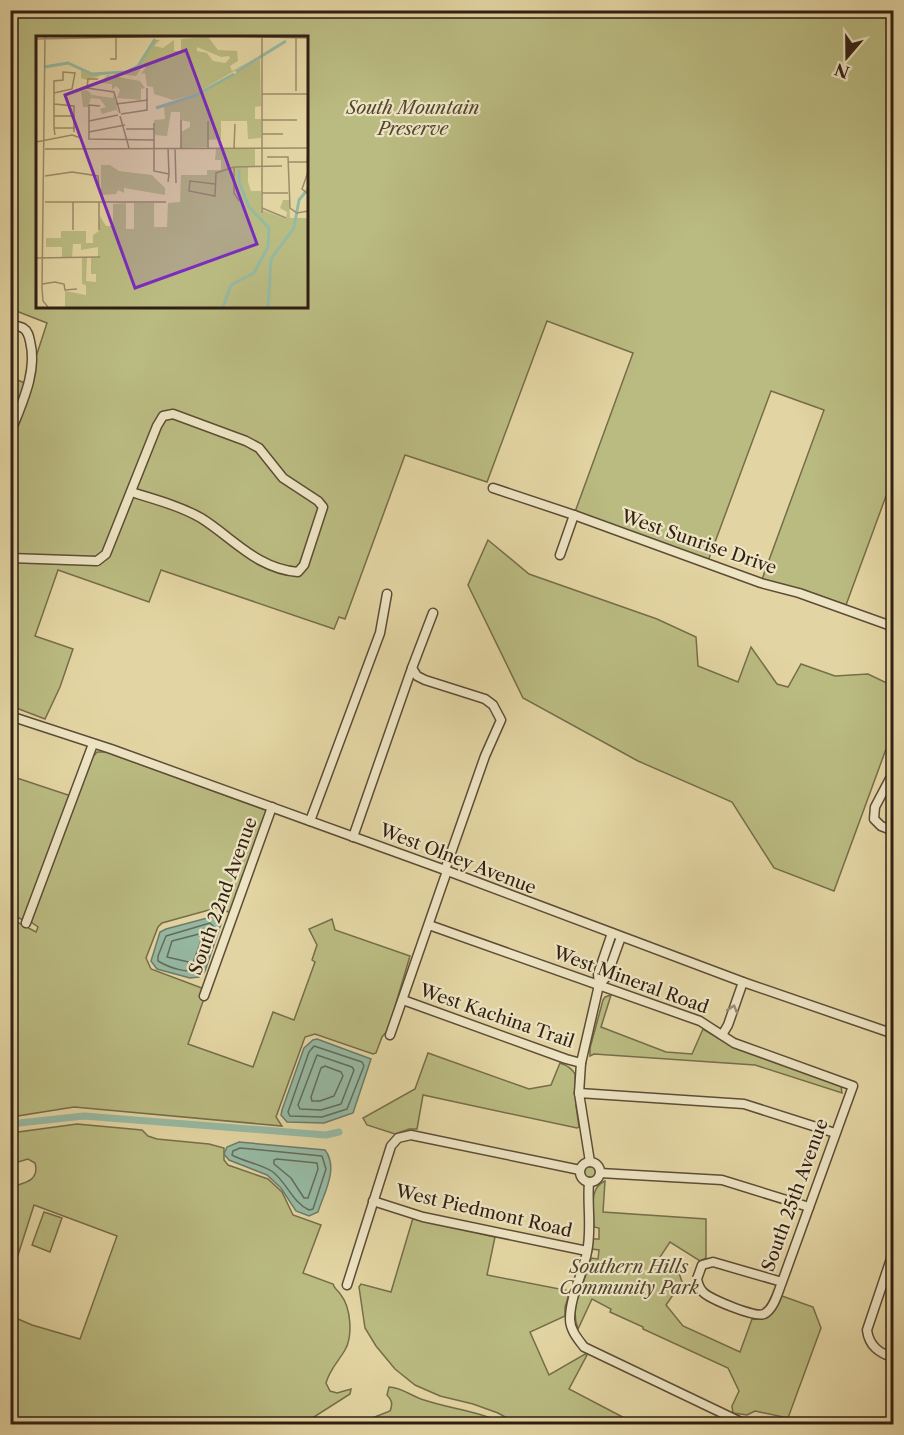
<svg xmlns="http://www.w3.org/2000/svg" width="904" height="1435" viewBox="0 0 904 1435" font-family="'Libre Caslon Text',serif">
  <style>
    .green { fill: #babb81; stroke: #766d4a; stroke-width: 1.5; fill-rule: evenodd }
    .water { fill: #96b9a3; stroke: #6e7b69; stroke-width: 1.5 }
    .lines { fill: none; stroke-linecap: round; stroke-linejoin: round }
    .shore { stroke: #646c5b; stroke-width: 1.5 }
    .canal { stroke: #96b9a3; stroke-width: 7 }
    .minor-casing { stroke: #5e4c37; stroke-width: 11 }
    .minor { stroke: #ede4c3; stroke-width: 8 }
    .oneway { stroke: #988b74 }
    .labels { text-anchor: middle; stroke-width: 4.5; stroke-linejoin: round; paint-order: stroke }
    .park-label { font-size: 18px; font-style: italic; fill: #53462e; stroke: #ede4c3 }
    .street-label { font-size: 18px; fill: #311f13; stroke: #ede4c3 }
    .inset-river { fill: none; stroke: #96b9a3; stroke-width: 3 }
    .inset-road { fill: none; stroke: #9c8c69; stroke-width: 1.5 }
    .view { fill: #7b2cbf; fill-opacity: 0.15; stroke: #7b2cbf; stroke-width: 3 }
    .inset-edge { fill: none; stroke: #311f13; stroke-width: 3 }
  </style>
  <rect width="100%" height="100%" fill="#e3d5a3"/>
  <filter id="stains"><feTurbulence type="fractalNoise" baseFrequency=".00333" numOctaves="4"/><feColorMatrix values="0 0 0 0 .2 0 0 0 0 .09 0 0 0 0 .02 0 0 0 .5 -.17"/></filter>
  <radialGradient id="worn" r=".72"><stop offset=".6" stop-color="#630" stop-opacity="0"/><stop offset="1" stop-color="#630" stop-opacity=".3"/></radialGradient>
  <g class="green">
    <path d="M11,11H893V477L846,605L804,590L761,582L824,410L771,391L708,561L575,512L633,353L547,321L487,482L405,455L345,619L339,617L334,629L161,570L149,602L58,570L35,636L73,649L60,687L45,719L11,706V444L31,385L35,360L47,323L11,309ZM38,38H306V306H38Z"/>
    <path d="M11,375L15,379L25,383L11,425Z"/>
    <path d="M488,540L529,574L657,619L696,637L698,666L738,682L751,647L777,684L788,687L801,664L835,676L868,674L893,686V730L834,891L774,868L732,802L638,761L523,698L468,585Z"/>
    <path d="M97,752H106L266,810V819L232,913L216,908L162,923L158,927L146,958L151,969L207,990L188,1044L253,1067L273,1012L294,1020L315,962L312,960L317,945L309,929L332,919L335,930L410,956L388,1030L382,1037L376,1053L373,1054L315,1034L305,1037L276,1117L282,1126L74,1107L11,1117V776L71,796L23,920L13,915L11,919L36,932L38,927L31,922L90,760Z"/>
    <path d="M611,995L601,1027L666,1052L692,1054L703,1029L733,1047L841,1086L842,1093L755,1065L594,1054L590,1056V1048L603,1000L605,997Z"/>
    <path d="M428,1053L529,1089L551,1085L560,1063C566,1065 572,1068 575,1074L576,1106L579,1127L577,1128L423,1095L417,1129H409L395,1134L367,1125L363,1118L415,1089Z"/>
    <path d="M77,1124L142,1130L148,1136L157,1139L209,1144L224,1148V1160L228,1165L268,1179L282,1192L293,1215L321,1225L303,1273L333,1284C335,1290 338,1290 341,1295C351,1308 353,1336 345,1350C338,1362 330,1369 326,1383L330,1391L337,1393L351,1389L350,1394L303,1424H11V1316L32,1325L80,1339L117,1236L34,1205L11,1277V1187C24,1183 40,1181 35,1163L28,1159L11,1164V1133Z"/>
    <circle cx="590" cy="1172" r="10"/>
    <path d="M605,1181L603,1212L706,1219V1258L700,1261L670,1242L660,1257L678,1270L682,1282L666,1305L683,1326L740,1352L752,1319C770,1321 776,1311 782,1296L813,1307L821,1328L788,1418L755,1411L747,1415L733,1413L732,1406L739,1391L728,1368L643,1329V1327L610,1312L611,1309L592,1299L578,1329C568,1304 587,1281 591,1258L598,1259L599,1250L592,1249L593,1239H599V1228L594,1227C594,1211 588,1188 605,1181Z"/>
    <path d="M44,1212L62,1218L50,1252L32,1245Z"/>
    <path d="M413,1218L495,1237L487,1275L570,1291L565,1307V1316L530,1332L549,1375L585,1354L587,1355L569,1389L636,1424H518L498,1413L473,1404L440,1396L415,1385L395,1369L376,1346L365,1328L359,1287L361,1284L391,1292Z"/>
    <path d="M389,1387C401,1387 413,1397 424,1400C451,1409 479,1411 504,1424L402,1422L357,1424L390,1411C393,1404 392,1400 387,1395Z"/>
  </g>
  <g class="water">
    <path d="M211,917L220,918L221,924L205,971L199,977L190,978L157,969L151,961L160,932L166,929Z"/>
    <path d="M317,1039L371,1059L353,1113L324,1123L287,1122L281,1115L282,1110L304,1048L313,1040Z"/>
    <path d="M239,1142L325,1150C339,1168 324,1193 318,1212L309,1216L296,1211L281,1188L267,1175L229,1160L224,1154L227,1147Z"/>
  </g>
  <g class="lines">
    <g class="shore">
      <path d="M210,923L214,927L200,967C191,976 168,967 158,961V956L166,936Z"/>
      <path d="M199,934L202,938L193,963L167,957L172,941Z"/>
      <path d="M314,1046L362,1062L364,1066L347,1109L322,1117L290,1116L288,1112L309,1052Z"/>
      <path d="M317,1055L352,1067L354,1070L341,1104L321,1110L300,1109L298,1105Z"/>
      <path d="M325,1066L341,1072L343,1076L334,1096L320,1101H312L311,1097L321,1068Z"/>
      <path d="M240,1148L322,1156L326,1169L313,1209L309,1210C293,1203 287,1183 273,1172C261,1164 245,1162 232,1155L233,1151Z"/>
      <path d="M277,1159L317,1163L318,1169L308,1198H304L291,1178L274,1164V1160Z"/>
    </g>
    <path class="canal" d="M10,1124L84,1116L326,1135L339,1132"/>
    <defs>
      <g id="minor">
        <path d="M10,434C21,405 38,372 30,341C29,336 28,331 23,328C21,327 17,326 14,325"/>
        <path d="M493,488L574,515L761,583L799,593L894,627"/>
        <path d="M560,555L574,515"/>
        <path d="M10,558L97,561L106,554L157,426L163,416L173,414L246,441L259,448L283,478L318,501L323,507L304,565L298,572C257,569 233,538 201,518C180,506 154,499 131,492"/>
        <path d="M433,613L412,668L417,676L425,680L485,699L493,705L501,720L485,756L445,870"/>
        <path d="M10,716L111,749L445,870L743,982L894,1034"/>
        <path d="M894,771L875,807L874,819L881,826L894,831"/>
        <path d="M310,821L380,633L387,594"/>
        <path d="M353,837L412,668"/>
        <path d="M26,923L93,744"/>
        <path d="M429,925L700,1021L734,1043L853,1086L782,1282C778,1292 774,1309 764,1314C755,1318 710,1299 703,1292C699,1288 698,1284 697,1279L702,1265L713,1262L782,1282"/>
        <path d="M599,985L607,976L621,937"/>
        <path d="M204,996L272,807"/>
        <path d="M403,1000L566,1059L581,1063"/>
        <path d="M390,1035L447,871"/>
        <path d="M722,1035L728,1025L743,982"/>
        <path d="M579,1093L744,1104L835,1133"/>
        <circle cx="590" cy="1172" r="10"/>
        <path d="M590,1162L579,1093L581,1063L599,985L598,974L612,933"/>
        <path d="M600,1173L722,1180L809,1207"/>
        <path d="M589,1182C587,1205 592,1229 587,1252C583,1274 570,1296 570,1319C570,1330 578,1339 584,1347L743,1423L742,1424"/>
        <path d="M373,1201L423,1217L587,1251"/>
        <path d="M894,1250L867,1330C869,1346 879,1353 894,1358"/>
        <path d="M347,1285L391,1146L398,1138L411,1135L580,1170"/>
      </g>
    </defs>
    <use href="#minor" class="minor-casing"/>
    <use href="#minor" class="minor"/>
  </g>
  <defs><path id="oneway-chevron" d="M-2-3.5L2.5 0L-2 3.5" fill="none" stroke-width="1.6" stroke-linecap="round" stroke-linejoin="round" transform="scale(1.5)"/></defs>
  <use class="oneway" href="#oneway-chevron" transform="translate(733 1009) rotate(-73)"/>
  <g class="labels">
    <g class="park-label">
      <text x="413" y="114">South Mountain<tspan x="413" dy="21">Preserve</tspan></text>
      <text x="629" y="1273">Southern Hills<tspan x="629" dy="21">Community Park</tspan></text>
    </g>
    <g class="street-label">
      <text transform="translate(699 542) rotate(19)" y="6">West Sunrise Drive</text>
      <text transform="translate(458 859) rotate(21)" y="6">West Olney Avenue</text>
      <text transform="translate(223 896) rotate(-70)" y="6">South 22nd Avenue</text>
      <text transform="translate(631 980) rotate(20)" y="6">West Mineral Road</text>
      <text transform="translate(497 1016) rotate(19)" y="6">West Kachina Trail</text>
      <text transform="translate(795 1195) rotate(-70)" y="6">South 25th Avenue</text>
      <text transform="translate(484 1211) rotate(13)" y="6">West Piedmont Road</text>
    </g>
  </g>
  <g transform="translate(36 36)">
    <rect width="272" height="272" fill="#e3d5a3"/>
    <path d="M172,1L182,14L201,15L202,25L194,30L196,35L224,20L157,59L137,64L118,58L117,51L111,50L109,37L105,38L110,31L108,28L100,40L72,37L51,44L45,42V32L57,39L70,36H97L119,4H124L118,10L127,12L138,4V15H145V3ZM161,11L185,21L193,20L194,22L189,27L177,25L171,17L161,15ZM224,23L225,70L219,71V83H225V102L212,103L211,85H185V103L172,104L171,111L145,112V96L154,91V86L144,84V76H135L131,100L119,99L118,84L129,83L128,70L157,62ZM71,39L104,45L109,52L105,53V64L81,62L84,54L80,50L76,54V48L65,47ZM51,54L56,59L77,62L78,57L82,77L80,74L66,78L64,73L70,71L64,63L55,62L52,71H47L45,55ZM180,113H219V130L212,131V146L215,155H225V179L226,174L250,183L251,176L244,172L247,164H253L254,182H271V271H29V255L50,259V249L46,248V222H51L50,245L60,246V238H55V222H62V211L45,214V208H37L36,221H26V211H10V202H25V195H50V207H57V199L63,195L64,180L70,190H77V168L90,167V193H98V167H118V191H131L132,167L144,166L145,139H171V134H185V124H179ZM65,129H74L83,135L116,139L129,152V159L88,152V157L82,154L80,158L65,159Z" fill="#babb81" fill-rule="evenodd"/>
    <path class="inset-river" d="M8,31L32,27L56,38L90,36L102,30L119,3M200,36L250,5M120,72L158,60L198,38M187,271L195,249L218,237L232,211L233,192L213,171L203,146V133M232,271L235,223L258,192L263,164L272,153"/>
    <path class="inset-road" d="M192,0L272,2M9,1L6,252L7,265L12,271M226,2V177M0,3L146,0M74,23H80V2M62,43H52L51,52L78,56L84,77M260,55V2M18,57L36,53L39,37L27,36V44L18,45V92L19,99M226,58H272M18,68L38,70V96M80,68L112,64M64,70L53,69V103L118,104M85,78L111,74V52M18,80H39M84,80L93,112M145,84V112M226,84H261M53,85L82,79M118,87V112M18,92H39M90,93H118M53,96L89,89M226,98H247M0,106L36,99L45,102M118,112V135L133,138L132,146M132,112L133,138M139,112L140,147M172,112V85M198,112L199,88M9,113L272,112M231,121H252L254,172L261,177L272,175M252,126H271L272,120M198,131V157L203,165M272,136L266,153L272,158M9,140L36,136L62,140L63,152M179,148L154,145L153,155L179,160L180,137L198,131L246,130M226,157H252M9,166H130M63,166V194M226,172L250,182M37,194V166M0,222L64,221M6,248L19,246L28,248L29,254L41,253"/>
    <path class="view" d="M150,14L221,208L99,252L29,59Z"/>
    <rect width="272" height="272" class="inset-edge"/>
  </g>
  <rect width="904" height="1435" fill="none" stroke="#e3d5a3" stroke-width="36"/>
  <rect x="12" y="12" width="880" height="1411" fill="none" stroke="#311f13" stroke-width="3"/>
  <rect x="18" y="18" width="868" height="1399" fill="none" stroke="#311f13" stroke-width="1.5"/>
  <g transform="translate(847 57) rotate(200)" stroke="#ede4c3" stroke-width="4.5" paint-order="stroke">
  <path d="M0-4.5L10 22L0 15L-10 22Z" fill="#311f13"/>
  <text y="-9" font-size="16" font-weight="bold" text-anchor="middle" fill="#311f13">N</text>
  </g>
  <rect width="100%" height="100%" filter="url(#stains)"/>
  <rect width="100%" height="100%" fill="url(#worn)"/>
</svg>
